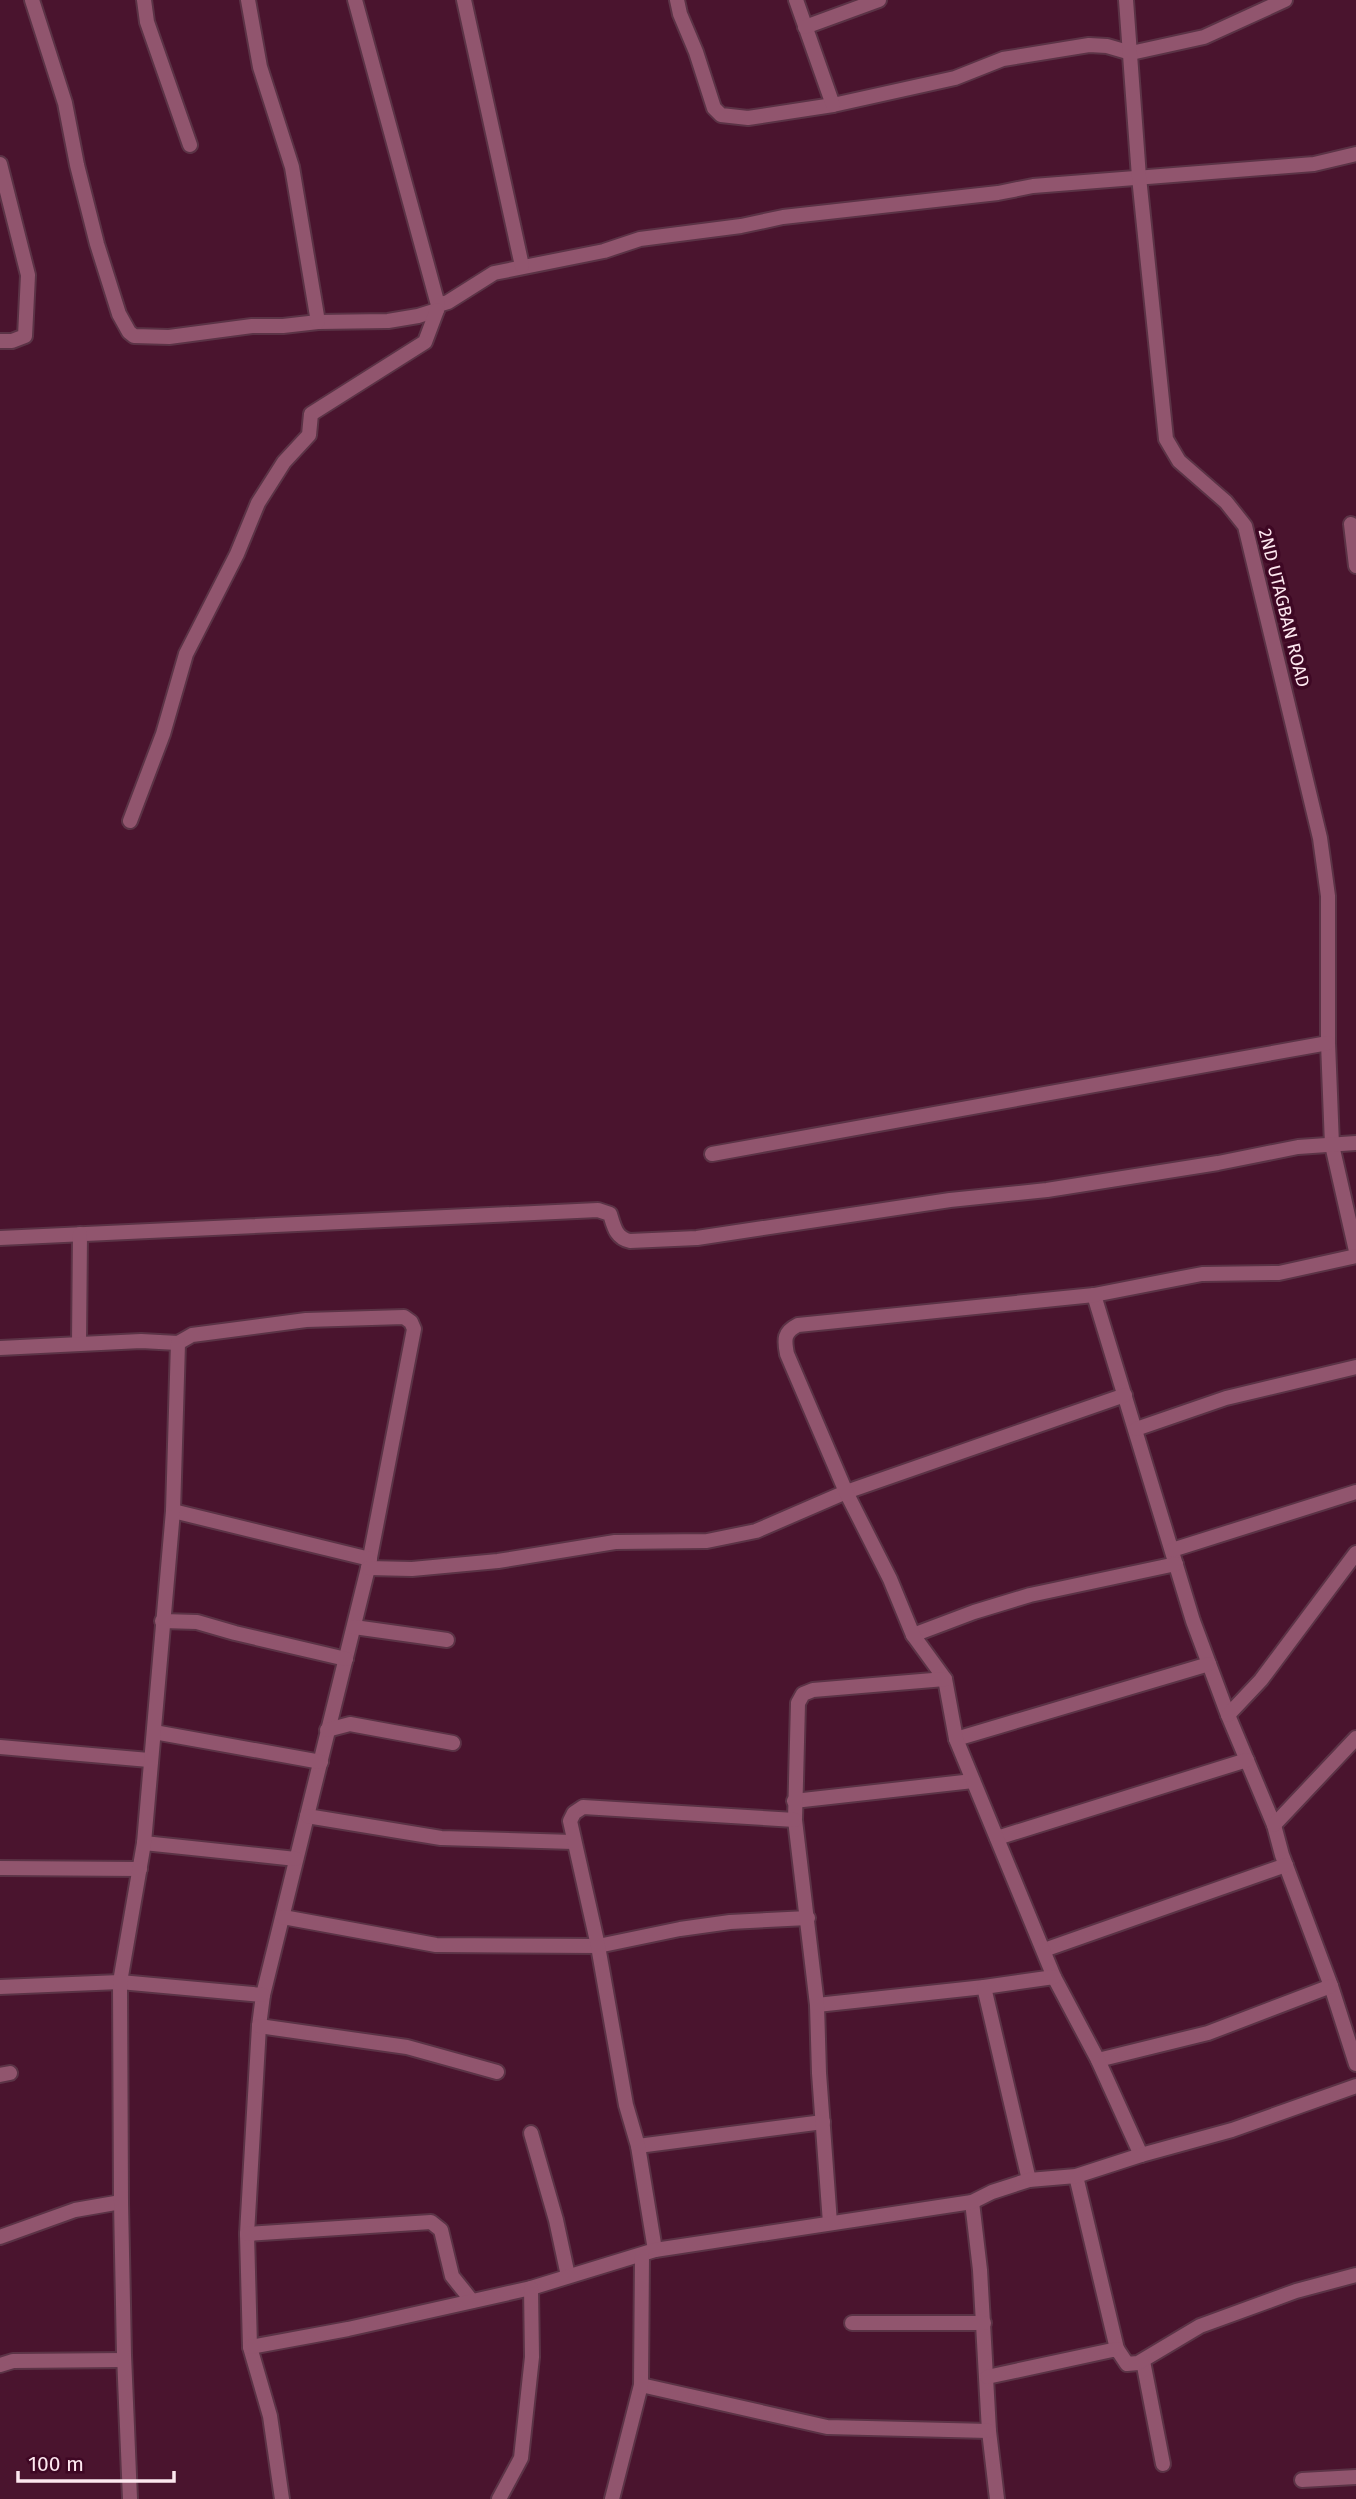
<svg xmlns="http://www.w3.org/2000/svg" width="1356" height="2499" viewBox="0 0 1356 2499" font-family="'Fira Sans',sans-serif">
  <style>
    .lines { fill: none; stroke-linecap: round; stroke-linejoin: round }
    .minor-casing { stroke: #5b3346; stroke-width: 18 }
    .minor { stroke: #91556e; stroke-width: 14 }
    .labels { text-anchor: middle; stroke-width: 7; stroke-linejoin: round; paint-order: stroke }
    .street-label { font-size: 18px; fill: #fde7ef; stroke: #3e0824 }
  </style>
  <rect width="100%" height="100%" fill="#4a142e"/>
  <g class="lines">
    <defs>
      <g id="minor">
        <path d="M32,0L65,103L77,165L97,244L119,314L129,332L134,336L169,337L252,326H283L318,322L388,321L418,316L437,310L438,305L448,302L494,273L604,251L640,239L741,226L783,217L998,193L1033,186L1314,164L1356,154"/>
        <path d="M144,0L147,22L190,145"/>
        <path d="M248,0L260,67L292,167L318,322"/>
        <path d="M355,0L438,305"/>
        <path d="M464,0L522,266"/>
        <path d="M677,0L680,14L696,52L714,108L721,115L748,118L833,105L955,78L1003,59L1089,45L1107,46L1131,53L1204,37L1285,0"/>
        <path d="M796,0L833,105"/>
        <path d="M1126,0L1139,177L1166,439L1179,461L1226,502L1245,526L1320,838L1328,896V1043L1332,1145L1356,1251"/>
        <path d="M805,27L879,0"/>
        <path d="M0,164L28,275L25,336L12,341H0"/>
        <path d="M1351,524L1356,566"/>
        <path d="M130,821L163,734L186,654L237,554L258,503L284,462L309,435L311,414L425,342L437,310"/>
        <path d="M712,1154L1328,1043"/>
        <path d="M0,1238L598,1210L610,1214C614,1227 616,1238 630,1241L697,1238L950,1200L1047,1190L1218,1163L1298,1147L1356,1143"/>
        <path d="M1094,1295L1193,1621L1228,1715L1274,1825L1282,1855L1331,1986L1356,2064"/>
        <path d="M79,1344L80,1234"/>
        <path d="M0,1348L141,1341L178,1343L192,1335L306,1320L404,1317L411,1322L414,1329L368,1568L263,1995L259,2026L247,2234L250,2347L270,2416L282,2499"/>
        <path d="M1136,1429L1226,1398L1356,1367"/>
        <path d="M173,1511L370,1559"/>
        <path d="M1172,1550L1356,1492"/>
        <path d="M368,1568L412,1569L498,1561L615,1542L707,1541L756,1531L846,1492L1125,1395"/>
        <path d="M162,1621L197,1622L235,1633L346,1659"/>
        <path d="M354,1627L447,1640"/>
        <path d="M913,1635L974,1612L1030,1595L1176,1564"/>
        <path d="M1228,1715L1261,1680L1356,1553"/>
        <path d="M327,1730L350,1724L453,1743"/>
        <path d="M154,1732L321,1762"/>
        <path d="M956,1739L1209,1664"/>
        <path d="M0,1747L149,1760"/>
        <path d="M794,1801L973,1781"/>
        <path d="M307,1816L441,1838L573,1842"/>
        <path d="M1274,1825L1356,1738"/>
        <path d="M997,1838L1247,1760"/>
        <path d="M144,1843L296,1859"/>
        <path d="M0,1868L140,1869"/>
        <path d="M283,1917L436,1945L598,1946L680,1929L730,1922L808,1918"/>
        <path d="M1044,1950L1286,1865"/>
        <path d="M0,1987L120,1982L263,1995"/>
        <path d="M817,2005L984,1987"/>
        <path d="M259,2026L407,2047L497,2072"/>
        <path d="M1098,2060L1208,2033L1331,1986"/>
        <path d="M0,2075L10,2073"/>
        <path d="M531,2133L556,2220L568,2276"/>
        <path d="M638,2146L823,2122"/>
        <path d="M1141,2155L1098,2060L1054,1977L956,1739L945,1679L913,1635L890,1579L846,1492L787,1354C784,1339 784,1332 798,1325L1094,1295L1202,1274L1279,1273L1356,1256"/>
        <path d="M1076,2176L1117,2349"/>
        <path d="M1029,2180L984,1987L1054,1977"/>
        <path d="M972,2202L980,2270L989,2431L997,2499"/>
        <path d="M830,2223L819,2073L817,2005L795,1820L798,1703L803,1694L813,1690L945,1679"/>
        <path d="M247,2234L431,2222L441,2230L452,2276L472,2301"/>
        <path d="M0,2237L75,2210L121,2202"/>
        <path d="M655,2250L638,2146L626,2105L598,1946L570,1821L574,1813L583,1807L795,1820"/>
        <path d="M852,2323H984"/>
        <path d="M250,2347L348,2329L531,2288L655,2250L972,2202L992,2192L1029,2180L1076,2176L1141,2155L1232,2130L1356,2086"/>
        <path d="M1143,2361L1163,2464"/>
        <path d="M0,2365L13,2361L124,2360"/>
        <path d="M987,2377L1117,2349L1127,2364L1138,2363L1200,2326L1296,2291L1356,2275"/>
        <path d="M641,2385L827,2427L989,2431"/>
        <path d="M1302,2480L1356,2477"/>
        <path d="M130,2499L124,2355L121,2202L120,1982L144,1843L173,1511L178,1343"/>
        <path d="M499,2499L521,2458L532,2357L531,2288"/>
        <path d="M612,2499L641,2385L642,2256"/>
      </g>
    </defs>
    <use href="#minor" class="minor-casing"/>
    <use href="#minor" class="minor"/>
  </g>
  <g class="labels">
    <g class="street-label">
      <text transform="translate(1284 608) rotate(76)" y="6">2ND UTAGBAN ROAD</text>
    </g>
  </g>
  <path d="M18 2471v10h156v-10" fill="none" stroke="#fde7ef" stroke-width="3.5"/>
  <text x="28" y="2471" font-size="21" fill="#fde7ef" stroke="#3e0824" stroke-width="5" paint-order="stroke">100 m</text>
</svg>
